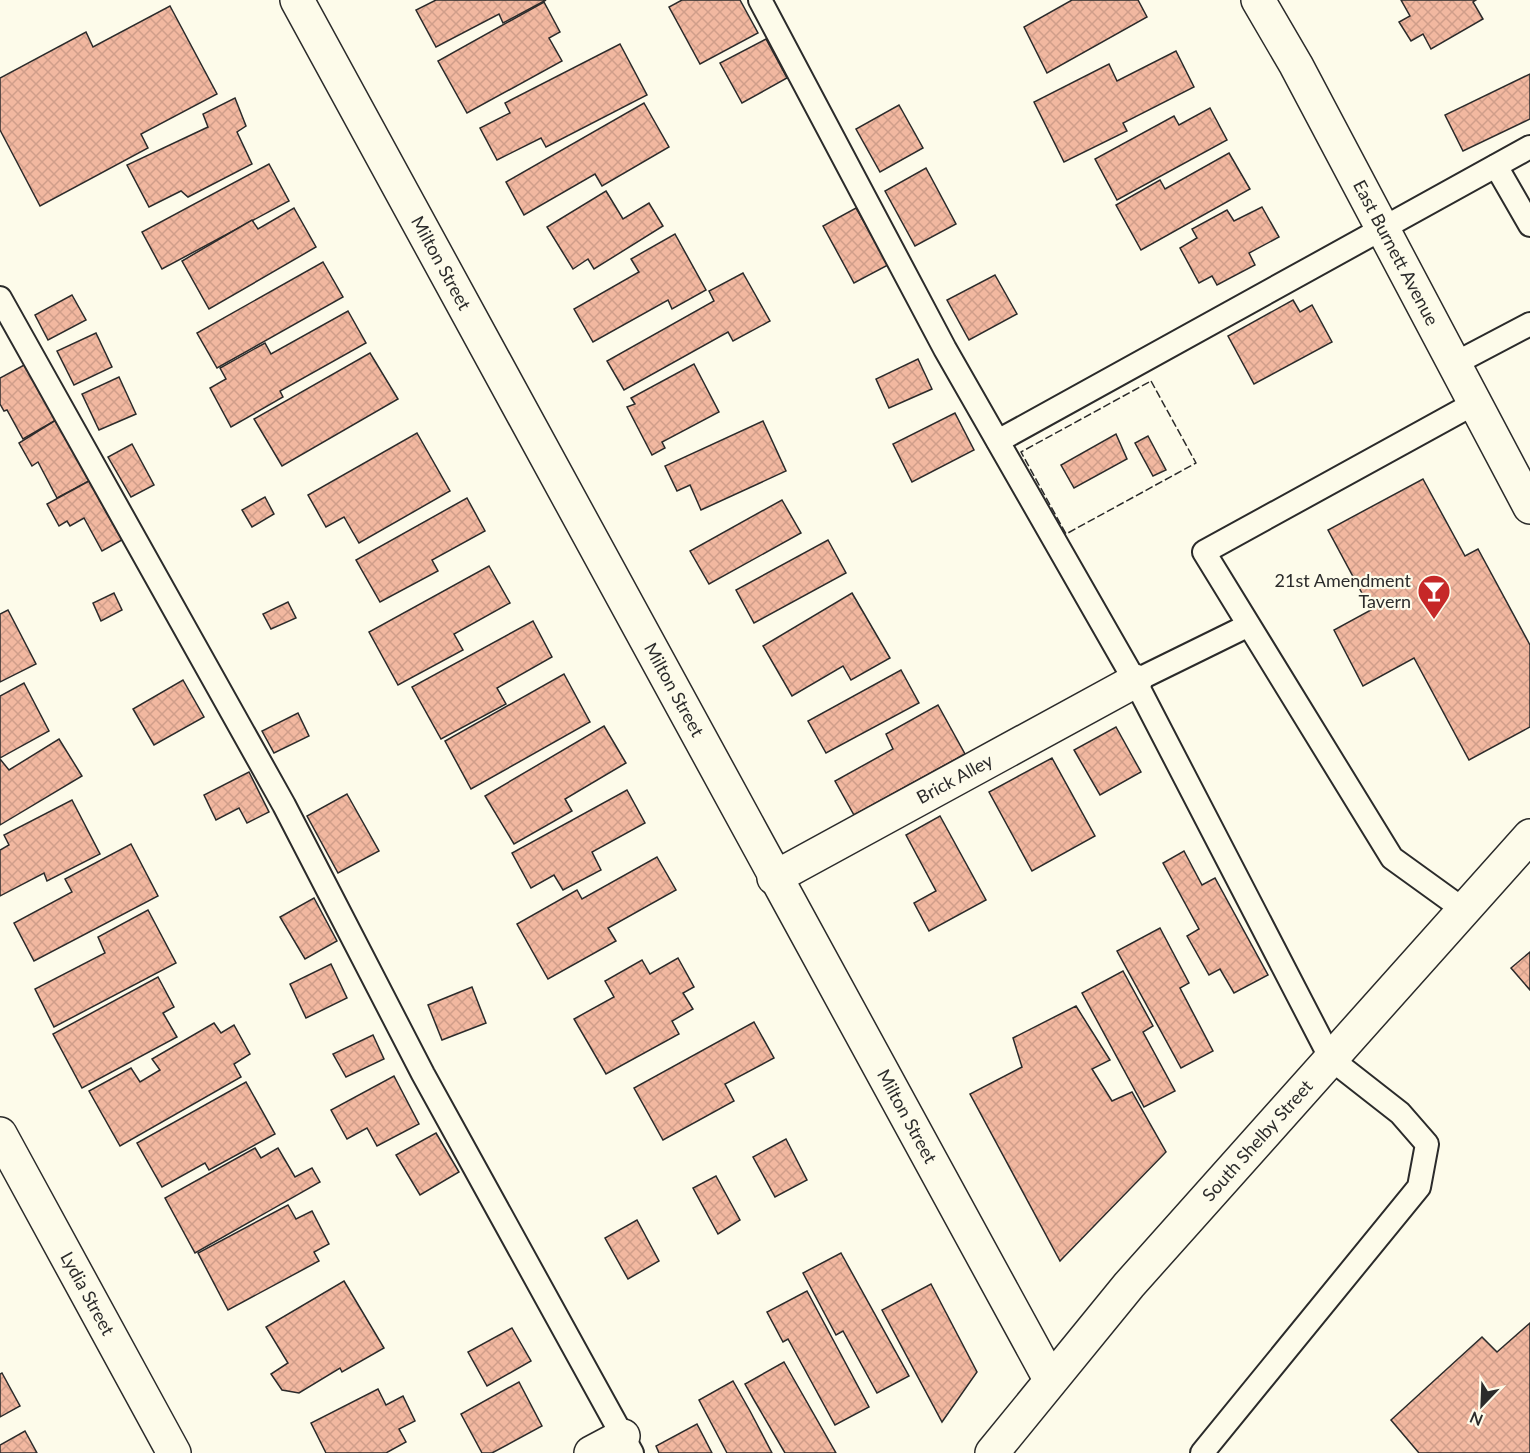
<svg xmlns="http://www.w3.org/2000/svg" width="1530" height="1453" viewBox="0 0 1530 1453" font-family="Lato,sans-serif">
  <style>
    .building { fill: url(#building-cross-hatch); stroke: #2b2b2b; stroke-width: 1.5 }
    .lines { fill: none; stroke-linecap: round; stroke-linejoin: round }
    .lane-casing { stroke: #2b2b2b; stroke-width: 26 }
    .street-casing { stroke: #2b2b2b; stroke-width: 36 }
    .secondary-casing { stroke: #2b2b2b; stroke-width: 36 }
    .lane { stroke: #fdfbea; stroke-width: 22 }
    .street { stroke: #fdfbea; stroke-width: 33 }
    .secondary { stroke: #fdfbea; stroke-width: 33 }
    .fence { stroke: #2b2b2b; stroke-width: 1.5; stroke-dasharray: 8 3; stroke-linecap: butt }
    .labels { text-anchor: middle; stroke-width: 4.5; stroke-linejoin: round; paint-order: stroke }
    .street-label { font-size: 18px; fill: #2b2b2b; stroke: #fdfbea }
    .poi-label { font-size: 18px; fill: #2b2b2b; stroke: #fdfbea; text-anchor: end }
  </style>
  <defs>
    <pattern id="building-cross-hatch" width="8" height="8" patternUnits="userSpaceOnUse" patternTransform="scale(1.5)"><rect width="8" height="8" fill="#f2b8a0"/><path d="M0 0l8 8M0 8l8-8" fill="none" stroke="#d09e8a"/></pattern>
  </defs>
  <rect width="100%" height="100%" fill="#fdfbea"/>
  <g class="building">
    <path d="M436,0H546L503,23L499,14L436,47L416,10Z"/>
    <path d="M682,0H740L758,33L700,64L669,7Z"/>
    <path d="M1072,0H1138L1147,17L1047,73L1024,27Z"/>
    <path d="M1401,0H1476L1473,2L1483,19L1431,49L1423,34L1411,41L1399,22L1410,16Z"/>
    <path d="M544,2L560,32L549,38L562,61L467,113L438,61Z"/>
    <path d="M170,6L217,94L141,134L148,148L40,206L0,130V78L86,32L93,47Z"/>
    <path d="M766,39L787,78L742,103L720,63Z"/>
    <path d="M620,44L647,95L546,147L541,138L497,160L480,128L510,113L505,103Z"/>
    <path d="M1176,51L1194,87L1123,123L1127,131L1064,162L1034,102L1109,64L1117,81Z"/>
    <path d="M1530,74V119L1463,151L1445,115Z"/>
    <path d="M235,98L246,126L237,132L252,164L188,197L181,191L149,207L127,165L208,127L203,114Z"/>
    <path d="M644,103L669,147L602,186L595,174L524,215L506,182Z"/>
    <path d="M899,105L923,148L880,172L856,129Z"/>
    <path d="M1210,108L1227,140L1117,200L1095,159L1174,116L1179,125Z"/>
    <path d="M1229,153L1250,189L1141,250L1116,205L1160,180L1165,189Z"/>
    <path d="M269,164L289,201L162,269L142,232Z"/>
    <path d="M926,168L956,224L915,246L885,191Z"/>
    <path d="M606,191L623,219L649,203L663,226L594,269L588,259L573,269L547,227Z"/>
    <path d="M1262,207L1279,237L1249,253L1255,265L1217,285L1212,276L1199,283L1180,248L1197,238L1192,229L1227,210L1234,221Z"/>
    <path d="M294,208L316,247L209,309L182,261L252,220L258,229Z"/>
    <path d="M856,208L888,265L854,283L823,226Z"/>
    <path d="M675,234L706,290L672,309L668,300L593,342L574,309L639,272L631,259Z"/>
    <path d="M323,262L343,297L217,368L197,333Z"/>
    <path d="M743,273L770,321L733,341L728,332L624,390L607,361L714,301L709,291Z"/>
    <path d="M995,275L1017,314L969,340L947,300Z"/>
    <path d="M72,295L86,320L48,340L35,315Z"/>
    <path d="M1293,300L1300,312L1312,305L1332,342L1254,384L1228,336Z"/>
    <path d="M348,311L366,343L280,391L283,397L231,427L210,388L226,379L220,368L265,343L271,354Z"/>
    <path d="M96,333L112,367L74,385L57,351Z"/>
    <path d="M370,353L398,399L282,466L254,419Z"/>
    <path d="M918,359L932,389L889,408L876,379Z"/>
    <path d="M26,364L56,420L23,439L7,410L4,411L0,404V378Z"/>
    <path d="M694,364L719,412L662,442L665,448L652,455L627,407L635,404L631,398Z"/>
    <path d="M119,377L136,414L99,430L82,394Z"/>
    <path d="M955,413L974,450L912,482L893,444Z"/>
    <path d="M56,420L89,481L57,498L38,462L32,466L19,443Z"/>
    <path d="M763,421L786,471L701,510L690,485L677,491L665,466Z"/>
    <path d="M417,433L450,491L359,543L344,517L326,527L308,495Z"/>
    <path d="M1116,434L1127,459L1074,488L1061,465Z"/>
    <path d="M1148,436L1166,470L1153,476L1135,443Z"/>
    <path d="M132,444L154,485L131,497L108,457Z"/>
    <path d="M1423,479L1465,556L1478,549L1530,645V727L1469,760L1414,658L1363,686L1334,630L1371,610L1328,530Z"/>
    <path d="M89,481L122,540L102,551L84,518L70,526L67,521L59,526L47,504Z"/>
    <path d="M265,497L274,514L252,527L242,510Z"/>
    <path d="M467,498L485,531L432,560L438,571L380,602L356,560Z"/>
    <path d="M782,500L801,533L709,584L690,551Z"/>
    <path d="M828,540L846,573L754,623L736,590Z"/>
    <path d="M489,566L510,603L454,634L463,650L398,685L369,632Z"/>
    <path d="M114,593L122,610L101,621L93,603Z"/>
    <path d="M852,593L890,658L851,680L843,666L792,696L763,646Z"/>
    <path d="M288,602L296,618L271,629L263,614Z"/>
    <path d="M8,610L36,664L0,682V614Z"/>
    <path d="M533,621L552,657L497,688L506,704L441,739L412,687Z"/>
    <path d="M901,670L919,703L826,753L808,721Z"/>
    <path d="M564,674L590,722L471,789L445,741Z"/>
    <path d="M183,680L204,717L154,745L133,709Z"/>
    <path d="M24,683L49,731L0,758V696Z"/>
    <path d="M938,705L965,754L854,815L835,781L893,749L886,734Z"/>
    <path d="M298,713L309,736L274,753L262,731Z"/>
    <path d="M604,726L626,763L565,799L572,811L514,844L485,796Z"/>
    <path d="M1116,727L1141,772L1100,795L1074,750Z"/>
    <path d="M59,739L82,776L0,825V759L9,770Z"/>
    <path d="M1052,758L1095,836L1032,871L989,792Z"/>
    <path d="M249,772L269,812L247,823L239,808L216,820L204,795Z"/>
    <path d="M627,790L645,823L592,852L601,870L563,890L554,875L531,888L512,853Z"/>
    <path d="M347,794L379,851L338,873L307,816Z"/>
    <path d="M72,800L100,854L47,881L44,873L0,896V850L9,845L4,835Z"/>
    <path d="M940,816L986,900L929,931L914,903L936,891L906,835Z"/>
    <path d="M131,844L158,896L34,961L14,923L72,892L65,879Z"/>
    <path d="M1184,851L1202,885L1215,878L1268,975L1234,993L1220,969L1209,975L1187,936L1199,929L1163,863Z"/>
    <path d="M657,857L676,890L608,928L616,941L548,979L517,924L577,890L582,899Z"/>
    <path d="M314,898L337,941L305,959L280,917Z"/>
    <path d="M148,910L176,963L54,1027L35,989L105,953L98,937Z"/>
    <path d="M1160,928L1189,983L1180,988L1213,1051L1181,1068L1117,951Z"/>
    <path d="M1530,952V990L1511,968Z"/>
    <path d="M678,958L694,987L683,993L693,1009L672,1021L679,1034L606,1074L574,1019L614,997L605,981L642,960L650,974Z"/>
    <path d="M331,964L347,998L306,1018L290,984Z"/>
    <path d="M1123,971L1153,1026L1143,1032L1175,1091L1144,1107L1082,993Z"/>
    <path d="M158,977L174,1007L163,1013L177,1037L82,1088L53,1034Z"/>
    <path d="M472,987L486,1023L442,1040L428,1005Z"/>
    <path d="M1076,1006L1110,1060L1092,1069L1112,1101L1132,1092L1166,1152L1060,1261L970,1094L1022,1067L1013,1038Z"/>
    <path d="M754,1022L774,1058L725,1084L734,1101L663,1140L634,1088Z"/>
    <path d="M214,1023L221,1033L234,1025L250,1054L234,1064L241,1077L120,1146L89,1091L131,1068L140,1082L160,1070L152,1059Z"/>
    <path d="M373,1035L384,1059L346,1077L333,1054Z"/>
    <path d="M394,1076L419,1124L377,1146L367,1128L347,1139L331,1110Z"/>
    <path d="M246,1082L275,1134L209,1170L205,1163L162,1187L137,1143Z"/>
    <path d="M436,1133L459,1172L420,1195L396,1155Z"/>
    <path d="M786,1139L807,1180L775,1197L753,1157Z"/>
    <path d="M255,1148L261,1158L278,1148L295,1177L312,1168L320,1182L195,1253L165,1198Z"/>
    <path d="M716,1176L740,1220L718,1234L693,1188Z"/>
    <path d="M288,1205L296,1219L312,1211L329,1244L314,1252L319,1261L228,1310L198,1253Z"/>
    <path d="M637,1220L659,1261L628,1279L605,1238Z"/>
    <path d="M841,1253L909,1376L877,1393L843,1331L836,1335L803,1273Z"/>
    <path d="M344,1281L384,1348L342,1372L340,1368L299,1393L282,1390L271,1374L288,1363L266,1327Z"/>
    <path d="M931,1284L977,1372L942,1422L882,1310Z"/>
    <path d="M807,1291L869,1407L835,1425L788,1339L783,1342L767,1312Z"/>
    <path d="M1530,1323V1453H1419L1391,1420L1482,1337L1497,1352Z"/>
    <path d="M512,1328L531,1361L487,1386L468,1352Z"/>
    <path d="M784,1362L836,1453H785L754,1400L745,1384Z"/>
    <path d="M2,1373L20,1406L0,1417V1374Z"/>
    <path d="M733,1381L750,1411L772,1453H727L699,1400Z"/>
    <path d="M519,1382L542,1426L492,1453H482L461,1414Z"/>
    <path d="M378,1389L386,1405L403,1396L415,1421L399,1429L406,1442L386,1453H326L311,1423Z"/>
    <path d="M697,1424L712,1453H659L656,1446Z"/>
    <path d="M25,1431L37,1453H0V1445Z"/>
  </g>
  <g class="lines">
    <defs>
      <g id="lane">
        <path d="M760,0L945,349L1135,681L1331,1059L1400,1113L1427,1144L1419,1187L1202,1453"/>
        <path d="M1496,166L1530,225"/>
        <path d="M0,298L284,805L423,1074L632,1453"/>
        <path d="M1454,364L1530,324"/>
        <path d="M998,441L1530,147"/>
        <path d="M1135,681L1247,626"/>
        <path d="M1464,910L1392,858L1204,552L1475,403"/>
      </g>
      <g id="street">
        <path id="s1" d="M297,0L1050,1379"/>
        <path id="s2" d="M774,878L1135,681"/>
        <path id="s3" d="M0,1134L174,1453"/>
        <path d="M591,1453L623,1436"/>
      </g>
      <g id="secondary">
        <path id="s4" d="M1258,0L1296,65L1530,507"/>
        <path id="s5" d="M992,1453L1129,1285L1530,836"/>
      </g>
    </defs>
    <use href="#lane" class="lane-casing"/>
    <use href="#street" class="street-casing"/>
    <use href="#secondary" class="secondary-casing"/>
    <use href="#lane" class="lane"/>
    <use href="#street" class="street"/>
    <use href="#secondary" class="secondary"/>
    <path class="fence" d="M1151,381L1196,463L1066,534L1021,452Z"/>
  </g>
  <defs>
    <symbol id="bar-pin" viewBox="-11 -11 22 30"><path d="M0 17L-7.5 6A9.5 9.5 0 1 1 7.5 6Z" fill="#c62828" stroke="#fdfbea"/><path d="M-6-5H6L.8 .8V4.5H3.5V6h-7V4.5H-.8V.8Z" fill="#fff"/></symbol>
  </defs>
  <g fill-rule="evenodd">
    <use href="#bar-pin" x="1415" y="572" width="38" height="52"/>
  </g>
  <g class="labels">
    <g class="street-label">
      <text dy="6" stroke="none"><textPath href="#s4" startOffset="288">East Burnett Avenue</textPath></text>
      <text dy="6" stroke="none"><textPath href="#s1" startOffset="300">Milton Street</textPath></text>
      <text dy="6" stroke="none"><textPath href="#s1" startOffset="786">Milton Street</textPath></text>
      <text dy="6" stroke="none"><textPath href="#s2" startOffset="206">Brick Alley</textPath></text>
      <text dy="6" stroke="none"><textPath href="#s1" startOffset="1272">Milton Street</textPath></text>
      <text dy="6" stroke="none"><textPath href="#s5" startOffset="410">South Shelby Street</textPath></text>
      <text dy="6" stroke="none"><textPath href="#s3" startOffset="182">Lydia Street</textPath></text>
    </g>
    <g class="poi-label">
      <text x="1411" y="587">21st Amendment<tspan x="1411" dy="21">Tavern</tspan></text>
    </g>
  </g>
  <g transform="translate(1482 1405) rotate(203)" stroke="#fdfbea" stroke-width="4.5" paint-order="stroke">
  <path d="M0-4.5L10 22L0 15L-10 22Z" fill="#2b2b2b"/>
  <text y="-9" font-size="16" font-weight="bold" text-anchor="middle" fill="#2b2b2b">N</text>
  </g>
</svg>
